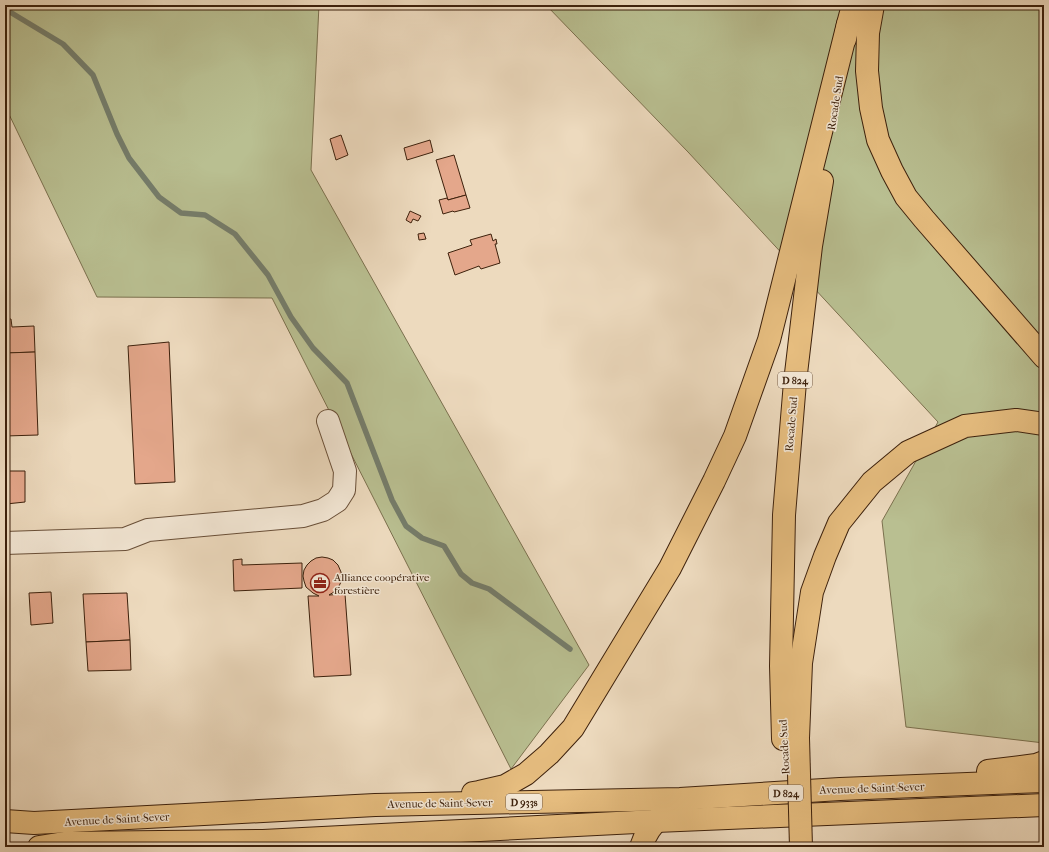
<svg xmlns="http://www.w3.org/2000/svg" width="1049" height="852" viewBox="0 0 1049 852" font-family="'IM FELL French Canon',serif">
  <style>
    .green { fill: #b9bf91; stroke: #7b704e }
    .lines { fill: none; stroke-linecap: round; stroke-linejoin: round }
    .stream { stroke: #757d6b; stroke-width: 5.5 }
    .building { fill: #e4a78b; stroke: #3d210c }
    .minor-casing { stroke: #694f38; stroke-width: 24 }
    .major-casing { stroke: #3d210c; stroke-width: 24 }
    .minor { stroke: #f3e7d5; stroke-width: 22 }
    .major { stroke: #e6bd7f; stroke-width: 22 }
    .major-bridge-casing { stroke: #3d210c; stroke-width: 24; stroke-linecap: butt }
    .major-bridge { stroke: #e6bd7f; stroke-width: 22 }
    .labels { text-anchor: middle; stroke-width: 3; stroke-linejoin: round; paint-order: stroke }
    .shield { fill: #f3e7d5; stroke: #745c48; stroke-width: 1 }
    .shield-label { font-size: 10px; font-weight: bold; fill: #3d210c }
    .street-label { font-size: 11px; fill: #3d210c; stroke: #f3e7d5 }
    .poi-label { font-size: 11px; fill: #3d210c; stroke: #f3e7d5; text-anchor: start }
  </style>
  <rect width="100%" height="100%" fill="#eddabe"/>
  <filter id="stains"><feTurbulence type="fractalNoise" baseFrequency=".005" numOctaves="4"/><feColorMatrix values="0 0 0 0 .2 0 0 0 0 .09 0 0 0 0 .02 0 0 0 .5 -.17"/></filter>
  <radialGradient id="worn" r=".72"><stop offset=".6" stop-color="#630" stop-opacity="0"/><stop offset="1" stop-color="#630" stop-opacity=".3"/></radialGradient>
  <g class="green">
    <path d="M5,5H319L311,170L589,665L511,769L272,298L97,297L5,106Z"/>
    <path d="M546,5H1044V743L906,727L882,521L938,422L688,152Z"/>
  </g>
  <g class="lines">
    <path class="stream" d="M5,9L63,44L93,75L117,134L129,158L159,197L181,213L205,215L235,234L268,275L291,317L313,348L347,383L392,500L406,526L422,538L444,546L461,574L472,583L489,589L570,649"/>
  </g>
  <g class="building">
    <path d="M341,135L348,155L336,160L330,139Z"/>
    <path d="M430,140L433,152L407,160L404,148Z"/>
    <path d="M454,155L466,195L448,200L436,160Z"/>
    <path d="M466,195L470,208L454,212L453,211L443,214L439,200L447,198L448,200Z"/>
    <path d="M410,211L421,216L418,221L413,219L411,223L406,220Z"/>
    <path d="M424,233L426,239L419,240L418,234Z"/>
    <path d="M491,234L493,241L496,239L497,244H495L500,263L481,269L479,266L455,275L448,253L472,245L470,240Z"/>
    <path d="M5,319H11L12,327L34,326L35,352L5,353Z"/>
    <path d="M169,342L175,482L135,484L128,346Z"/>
    <path d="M35,352L38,435L5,436V353Z"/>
    <path d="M5,471H25V502L6,504Z"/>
    <path d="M322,557L328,558L333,560L338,565L341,572L342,580L339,586L334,592L329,595L345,594L351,675L314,677L308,596H319L313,593L306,587L304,581L303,576L304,570L307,565L311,561L316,558Z"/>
    <path d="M242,559V565L302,563V588L234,591L233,560Z"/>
    <path d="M51,592L53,623L31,625L29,593Z"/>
    <path d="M127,593L130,640L86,642L83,594Z"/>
    <path d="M130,640L131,670L88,671L86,642Z"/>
  </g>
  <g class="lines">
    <defs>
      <path id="minor" d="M5,543L125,539L148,530L303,516L323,510L337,501L344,490L345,471L328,421"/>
      <g id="major">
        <path d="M873,5L868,33L867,71L871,108L878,140L892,171L906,197L924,219L1044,357"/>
        <path d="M845,39L848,24L853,5"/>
        <path d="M798,738L801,663L812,592L825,556L839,523L872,482L908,452L965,426L1016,420L1044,424"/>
        <path d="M783,739L781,666L784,515L795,382L811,246L822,181"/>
        <path d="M988,771L1036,765L1044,762"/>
        <path d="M473,793L479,792L505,786L526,774L549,754L573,728L670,568L714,481L735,436L769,340L848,24"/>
        <path d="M5,821L34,823L375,805L680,799L840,789L1044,781"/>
        <path d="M39,847L64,843L263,841L656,821L1044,805"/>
        <path d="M641,847C645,834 653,823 663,814"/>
      </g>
    </defs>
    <use href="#minor" class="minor-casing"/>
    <use href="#major" class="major-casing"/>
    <use href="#minor" class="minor"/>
    <use href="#major" class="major"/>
    <defs>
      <path id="major-bridge" d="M798,738L801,847"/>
    </defs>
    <use href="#major-bridge" class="major-bridge-casing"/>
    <use href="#major-bridge" class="major-bridge"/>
  </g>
  <defs>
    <symbol id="office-ring" viewBox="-11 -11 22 22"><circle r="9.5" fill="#f3e7d5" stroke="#8f2418" stroke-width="1.5"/><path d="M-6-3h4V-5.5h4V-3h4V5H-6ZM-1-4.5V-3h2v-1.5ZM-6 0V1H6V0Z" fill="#8f2418"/></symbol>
  </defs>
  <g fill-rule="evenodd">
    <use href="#office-ring" x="309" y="572" width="22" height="22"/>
  </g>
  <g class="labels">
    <g class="shield">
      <rect x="778" y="372" width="34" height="16" rx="3"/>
      <rect x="769" y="785" width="34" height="16" rx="3"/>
      <rect x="506" y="794" width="36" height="16" rx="3"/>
    </g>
    <g class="shield-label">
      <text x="795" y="384">D 824</text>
      <text x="786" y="797">D 824</text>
      <text x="524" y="806">D 933s</text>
    </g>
    <g class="street-label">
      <text transform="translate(835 103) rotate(-81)" y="4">Rocade Sud</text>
      <text transform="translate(791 424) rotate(-85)" y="4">Rocade Sud</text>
      <text transform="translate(784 747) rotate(-93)" y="4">Rocade Sud</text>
      <text transform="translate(872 788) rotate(-2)" y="4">Avenue de Saint-Sever</text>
      <text transform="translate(440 803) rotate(-1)" y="4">Avenue de Saint-Sever</text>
      <text transform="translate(117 819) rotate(-3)" y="4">Avenue de Saint-Sever</text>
    </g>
    <g class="poi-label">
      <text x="334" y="581">Alliance coopérative<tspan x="334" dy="13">forestière</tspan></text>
    </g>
  </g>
  <rect width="1049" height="852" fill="none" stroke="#eddabe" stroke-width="20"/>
  <rect x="6" y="6" width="1037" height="840" fill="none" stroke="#3d210c" stroke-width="2"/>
  <rect x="10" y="10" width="1029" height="832" fill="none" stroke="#3d210c"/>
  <rect width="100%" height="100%" filter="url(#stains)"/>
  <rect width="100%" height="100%" fill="url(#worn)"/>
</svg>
